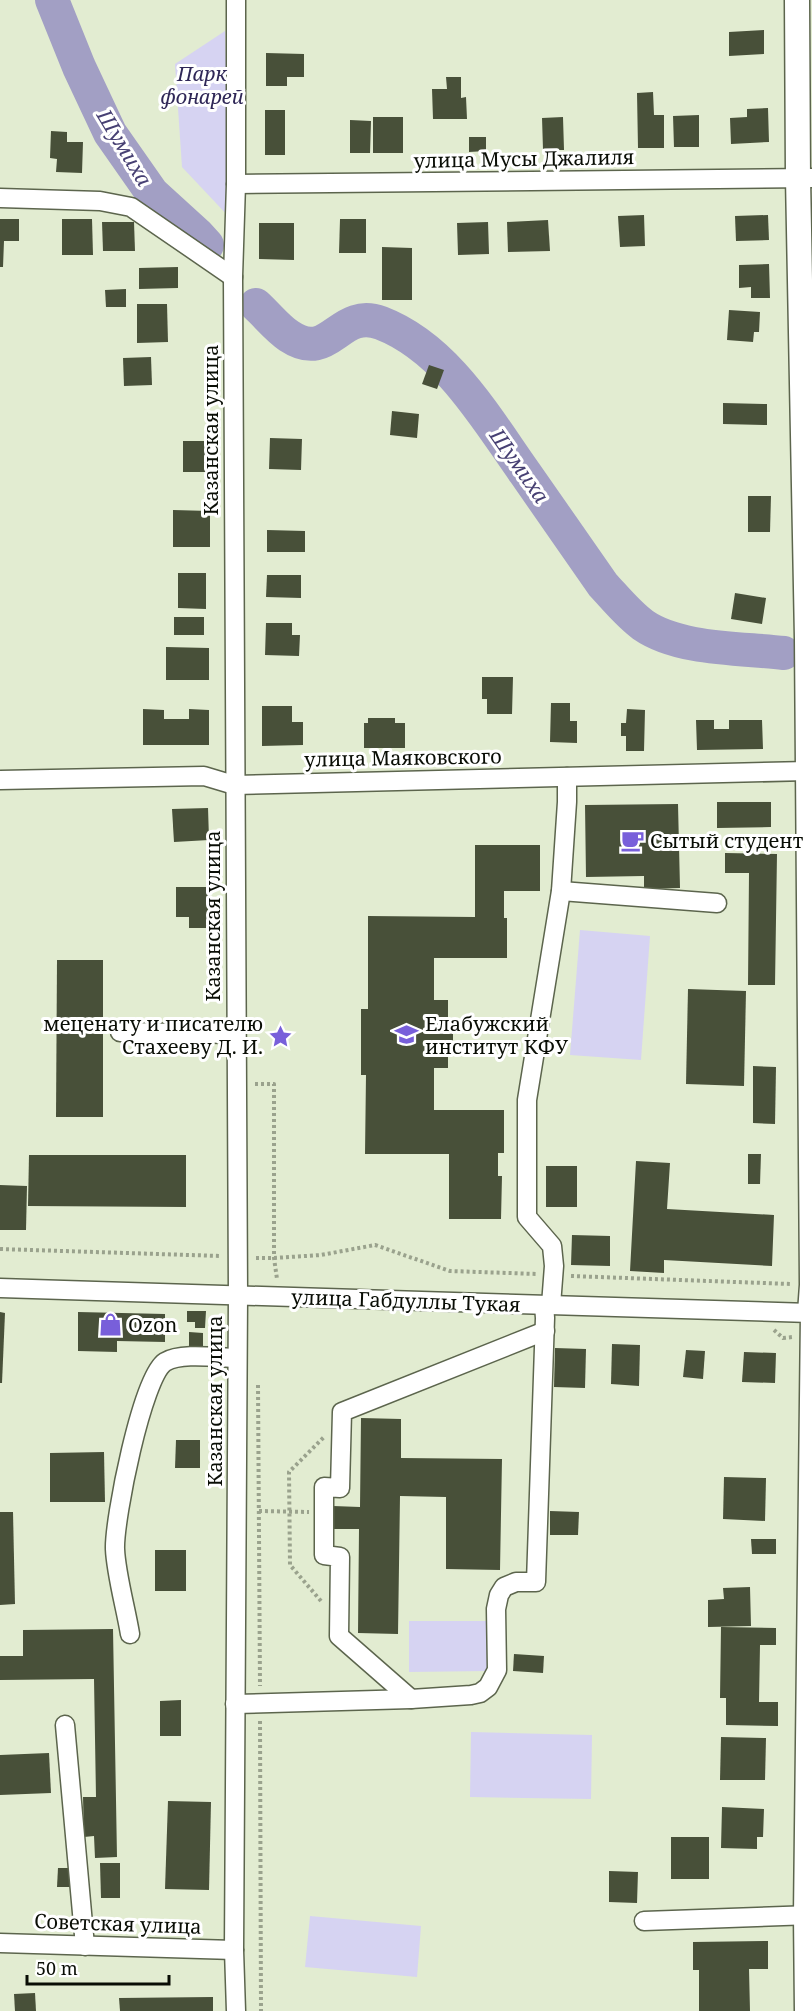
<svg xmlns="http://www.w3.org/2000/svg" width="812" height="2011" viewBox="0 0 812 2011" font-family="'Noto Serif',serif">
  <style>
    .green { fill: #d6d3f2 }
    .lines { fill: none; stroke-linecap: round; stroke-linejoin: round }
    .river { stroke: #a29fc4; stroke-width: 34 }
    .building { fill: #485039 }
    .minor-casing { stroke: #5c654d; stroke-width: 21 }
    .major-casing { stroke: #5c654d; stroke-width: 27 }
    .path { stroke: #9aa28d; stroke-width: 4; stroke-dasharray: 3 3; stroke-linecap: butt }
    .minor { stroke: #fff; stroke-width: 18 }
    .major { stroke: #fff; stroke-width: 24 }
    .labels { text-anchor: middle; stroke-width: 6; stroke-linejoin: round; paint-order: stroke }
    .park-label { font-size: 20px; font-style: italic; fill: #2f2757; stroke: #fff }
    .street-label { font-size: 20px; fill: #090d05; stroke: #fff }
    .poi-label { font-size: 20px; fill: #090d05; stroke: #fff; text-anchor: start }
    .water-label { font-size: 21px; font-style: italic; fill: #474073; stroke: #fff }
  </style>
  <rect width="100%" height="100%" fill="#e2ecd1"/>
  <g class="green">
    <path d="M225,31L231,219L182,167L175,64Z"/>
    <path d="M580,930L650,936L641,1060L570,1055Z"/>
    <path d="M409,1621H487L488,1671L409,1672Z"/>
    <path d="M471,1732L592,1735L591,1799L470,1797Z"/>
    <path d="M310,1916L421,1926L417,1977L305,1967Z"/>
  </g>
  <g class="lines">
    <g class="river">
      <path d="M52,0L79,67L110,133L152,193L197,234L207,245"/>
      <path d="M256,305C267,315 277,328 289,336C331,364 338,307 381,323C446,348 486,418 525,473C551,510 577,548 603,585C616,599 628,614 643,625C679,650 741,648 784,653"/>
    </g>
  </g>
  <g class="building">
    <path d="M764,30V54L729,56V32Z"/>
    <path d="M266,53L304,54V77H287V86H266Z"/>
    <path d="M446,77H461V98L466,97L467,119H433L432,89H447Z"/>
    <path d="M653,92L654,115H664V148H638L637,93Z"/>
    <path d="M768,108L769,142L731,144L730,118L747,117V109Z"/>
    <rect x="265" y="110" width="20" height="45"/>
    <path d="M699,115V147H674L673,116Z"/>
    <rect x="373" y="117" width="30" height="36"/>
    <path d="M563,117L564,150H543L542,118Z"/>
    <path d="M350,120L371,121L370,153H350Z"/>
    <path d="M51,131L67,132V142H83L82,173L56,172L57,159L50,158Z"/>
    <path d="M469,137H486V151L469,152Z"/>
    <path d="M644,215L645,246L620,247L618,216Z"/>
    <path d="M768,215L769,240L736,241L735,216Z"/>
    <path d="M0,219H19V241H4L3,267H0Z"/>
    <path d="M62,219H92L93,255H62Z"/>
    <path d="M340,219H366V253H339Z"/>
    <path d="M548,220L550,251L508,252L507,222Z"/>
    <path d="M102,222H134L135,251H103Z"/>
    <path d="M488,222L489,254L458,255L457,223Z"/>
    <path d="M259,223H294V260L259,259Z"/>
    <path d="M382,247L412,248V300H382Z"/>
    <path d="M769,264L770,298H751V287L739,288V265Z"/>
    <path d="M178,267V288L139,289V268Z"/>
    <path d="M126,289V307H106L105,290Z"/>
    <path d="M137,304H167L168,342L137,343Z"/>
    <path d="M729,310L760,312L759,332H754L753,342L727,340Z"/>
    <path d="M151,357L152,385L124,386L123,358Z"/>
    <path d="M429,365L444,370L437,389L422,384Z"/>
    <path d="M723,403L767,404V425L723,424Z"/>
    <path d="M392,411L419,414L417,438L390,435Z"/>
    <path d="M270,438L302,439L301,470L269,469Z"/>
    <rect x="183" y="441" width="27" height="31"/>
    <path d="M748,496H771L770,532H748Z"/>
    <path d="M173,510L210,511V547H173Z"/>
    <path d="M267,530L305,531V552H267Z"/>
    <path d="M178,573H206V609L178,608Z"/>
    <path d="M267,575H301V598L266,597Z"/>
    <path d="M735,593L766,598L762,624L731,619Z"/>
    <rect x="174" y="617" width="30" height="18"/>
    <path d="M266,623H292V635H300L299,656L265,655Z"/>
    <path d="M166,647L209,648V680H166Z"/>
    <path d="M482,677H513L512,714H487V699H482Z"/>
    <path d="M551,703H570V721H577V743L550,742Z"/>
    <path d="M262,706H292V722H303V745L262,746Z"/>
    <path d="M143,709L164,710V719H189V709L209,710V745H143Z"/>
    <path d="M627,709L645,710L644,751H626V736H621V723H626Z"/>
    <path d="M368,718H395V723H405V748H364V723H368Z"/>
    <path d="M696,720H714V729H729V720H762L763,749L697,750Z"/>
    <path d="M717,802H771V827L717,828Z"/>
    <path d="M678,804L680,888L644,889V876L586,877L585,805Z"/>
    <path d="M208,808L209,840L174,842L172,809Z"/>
    <path d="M475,845H540V891H504V918H507V958H434V1000H448V1021L453,1020V1049H448V1068H434V1110H504V1153H498V1176H502L501,1219H449V1154H365L366,1075H361V1009H368V916L475,917Z"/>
    <path d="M725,853L777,854L775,985H748L749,873H725Z"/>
    <path d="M176,887H208V928H189V917H176Z"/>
    <path d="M57,960H103V1117H56Z"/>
    <path d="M688,989L746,991L744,1086L686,1084Z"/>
    <path d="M753,1066L776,1067L775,1124L753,1123Z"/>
    <path d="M748,1154H761L760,1184H748Z"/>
    <path d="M29,1155H186V1207L28,1206Z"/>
    <path d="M636,1161L670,1163L667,1209L774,1215L772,1266L664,1260V1273L630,1271Z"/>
    <rect x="546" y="1166" width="31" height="41"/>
    <path d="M0,1185L27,1186L26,1230H0Z"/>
    <path d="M572,1235L610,1236V1266L571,1265Z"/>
    <path d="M187,1311H206L205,1328H195V1322H187Z"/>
    <path d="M0,1312L5,1313L2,1383H0Z"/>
    <path d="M78,1312L165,1314V1342L117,1341V1352L78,1351Z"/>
    <path d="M189,1332L203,1333V1353H189Z"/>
    <path d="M612,1344L640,1345L639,1386L611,1384Z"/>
    <path d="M555,1348L586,1349L585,1388L554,1387Z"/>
    <path d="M686,1350L705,1351L703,1379L683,1377Z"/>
    <path d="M744,1352L776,1353L775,1383L742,1382Z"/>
    <path d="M361,1418L401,1419V1458L502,1459L500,1570L446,1569V1497L400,1496L398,1634L358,1633L359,1529H333V1506L360,1507Z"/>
    <path d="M176,1440H200V1468H175Z"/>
    <path d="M104,1452L105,1502H50V1453Z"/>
    <path d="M724,1477L766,1478L765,1521L723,1519Z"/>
    <path d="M550,1511L579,1512L578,1535H550Z"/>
    <path d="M0,1512H13L15,1604L0,1605Z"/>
    <path d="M751,1539H776V1554H752Z"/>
    <rect x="155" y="1550" width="31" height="41"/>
    <path d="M750,1587L751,1626L708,1627V1600L724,1599L723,1588Z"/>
    <path d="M721,1627L776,1628V1645H760L759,1702H778V1726L726,1725V1698H720Z"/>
    <path d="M113,1629L117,1857L95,1858L94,1836L84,1837L83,1797H96L94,1679L0,1680V1656H23V1630Z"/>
    <path d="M514,1654L544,1656L543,1673L513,1671Z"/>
    <path d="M181,1700V1736H160V1701Z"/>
    <path d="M721,1737L766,1738L765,1780H720Z"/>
    <path d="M49,1753L51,1793L0,1795V1755Z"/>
    <path d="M168,1801L211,1802L209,1890L165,1889Z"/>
    <path d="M722,1807L764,1809L763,1837H757V1849L721,1848Z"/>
    <rect x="671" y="1837" width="38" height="42"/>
    <path d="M100,1863H120V1898H101Z"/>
    <path d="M58,1868H70V1887H57Z"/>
    <path d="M609,1871L638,1872L637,1903L609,1902Z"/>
    <path d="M768,1941V1969H749L750,2011H699V1970H693V1942Z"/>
    <path d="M35,1993L36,2011H15L14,1994Z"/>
    <path d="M213,1997V2011H120L119,1998Z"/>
  </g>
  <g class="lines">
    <defs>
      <g id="minor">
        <path d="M236,184L812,178"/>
        <path d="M0,198L100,201L131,207L233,277"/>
        <path d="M0,780L204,776L234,785L808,771"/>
        <path d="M561,891L717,903"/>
        <path d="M120,1032L236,1034"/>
        <path d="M0,1288L810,1313L803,1915L804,2011"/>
        <path d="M551,1305L554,1266L552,1246L527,1217V1100L561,891L567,802V777"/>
        <path d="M130,1634C126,1609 116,1574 115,1549C114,1520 142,1377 165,1362C182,1352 218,1358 237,1358"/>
        <path d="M411,1699L339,1636L340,1557L324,1555V1487L340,1488L342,1412L545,1331"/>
        <path d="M235,1704L411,1699L471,1695L480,1693L488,1687L497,1670L496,1609L499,1595L504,1587L516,1582H536L545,1318L544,1305"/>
        <path d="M65,1725L85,1946"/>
        <path d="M644,1921L812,1915"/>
        <path d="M0,1943L234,1950"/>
        <path d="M236,2011L234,1950L238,1296L233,277L236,184V0"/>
      </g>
      <path id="major" d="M797,0L798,178L807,639L812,1285L810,1313H812"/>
    </defs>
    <use href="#minor" class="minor-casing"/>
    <use href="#major" class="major-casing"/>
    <g class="path">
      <path d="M255,1084H274V1258L277,1279"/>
      <path d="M0,1249L221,1256"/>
      <path d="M256,1258H274L321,1255L375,1245L450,1271L537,1274"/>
      <path d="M571,1276L791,1284"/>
      <path d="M774,1330L783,1338L793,1337"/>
      <path d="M258,1385L260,1686"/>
      <path d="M259,1511L309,1512"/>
      <path d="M321,1601L290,1565L289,1472L324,1437"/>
      <path d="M260,1721L261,2011"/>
    </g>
    <use href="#minor" class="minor"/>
    <use href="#major" class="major"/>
  </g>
  <defs>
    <symbol id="cafe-bare" viewBox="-9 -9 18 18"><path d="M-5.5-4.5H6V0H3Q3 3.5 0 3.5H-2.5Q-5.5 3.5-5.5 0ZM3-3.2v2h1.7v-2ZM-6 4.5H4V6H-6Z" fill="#785fda" stroke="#fff" stroke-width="2.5" paint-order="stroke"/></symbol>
    <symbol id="university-bare" viewBox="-9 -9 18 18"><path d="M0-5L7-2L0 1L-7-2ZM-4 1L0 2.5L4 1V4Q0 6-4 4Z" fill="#785fda" stroke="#fff" stroke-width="2.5" paint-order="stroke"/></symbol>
    <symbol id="sight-bare" viewBox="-9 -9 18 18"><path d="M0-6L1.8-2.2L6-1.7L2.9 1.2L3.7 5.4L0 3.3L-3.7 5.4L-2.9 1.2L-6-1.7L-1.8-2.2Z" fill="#785fda" stroke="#fff" stroke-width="2.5" paint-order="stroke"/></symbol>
    <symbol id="shop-bare" viewBox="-9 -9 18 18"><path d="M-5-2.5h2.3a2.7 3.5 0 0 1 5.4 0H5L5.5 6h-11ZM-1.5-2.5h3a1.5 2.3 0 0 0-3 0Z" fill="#785fda" stroke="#fff" stroke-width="2.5" paint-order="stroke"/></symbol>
  </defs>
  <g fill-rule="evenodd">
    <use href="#cafe-bare" x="616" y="824" width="33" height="33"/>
    <use href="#university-bare" x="390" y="1018" width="33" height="33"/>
    <use href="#sight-bare" x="264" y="1020" width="33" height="33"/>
    <use href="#shop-bare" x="94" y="1308" width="33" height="33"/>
  </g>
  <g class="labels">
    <g class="park-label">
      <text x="202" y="81">Парк<tspan x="202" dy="23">фонарей</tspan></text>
    </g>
    <g class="street-label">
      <text transform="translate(524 159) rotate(-1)" y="7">улица Мусы Джалиля</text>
      <text transform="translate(211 430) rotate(-90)" y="7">Казанская улица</text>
      <text transform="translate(403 758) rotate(-1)" y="7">улица Маяковского</text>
      <text transform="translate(213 916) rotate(-90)" y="7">Казанская улица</text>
      <text transform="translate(406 1301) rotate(2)" y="7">улица Габдуллы Тукая</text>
      <text transform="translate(215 1401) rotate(-90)" y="7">Казанская улица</text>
      <text transform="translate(118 1924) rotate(2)" y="7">Советская улица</text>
    </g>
    <g class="poi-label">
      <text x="650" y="848">Сытый студент</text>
      <text x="263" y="1031" text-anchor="end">меценату и писателю<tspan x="263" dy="23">Стахееву Д. И.</tspan></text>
      <text x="425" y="1031">Елабужский<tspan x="425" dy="23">институт КФУ</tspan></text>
      <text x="128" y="1332">Ozon</text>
    </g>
    <g class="water-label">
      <text transform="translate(124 148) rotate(59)" y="7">Шумиха</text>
      <text transform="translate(519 466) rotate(55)" y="7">Шумиха</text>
    </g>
  </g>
  <path d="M27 1975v9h142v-9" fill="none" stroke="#090d05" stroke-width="3"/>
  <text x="36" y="1975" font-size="18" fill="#090d05" stroke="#ffffff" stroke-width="4.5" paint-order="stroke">50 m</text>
</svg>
